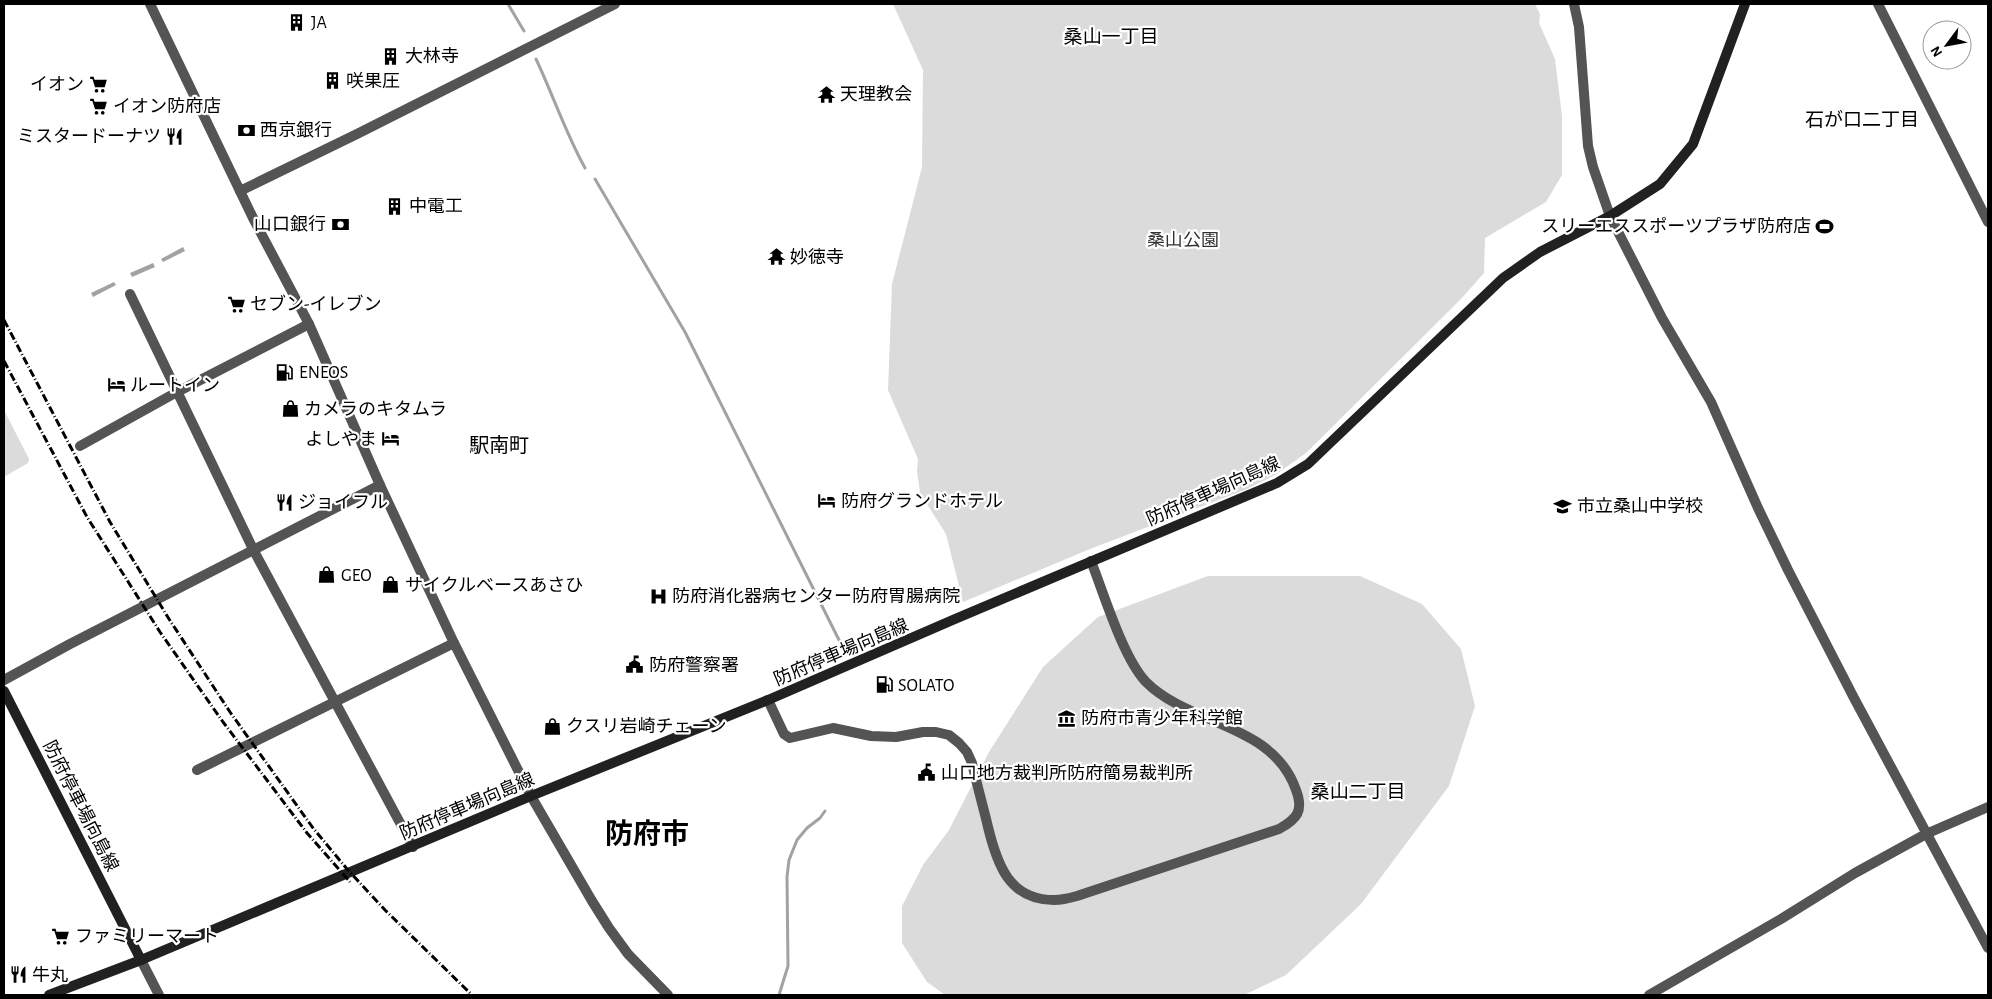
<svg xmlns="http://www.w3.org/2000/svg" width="1992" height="999" viewBox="0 0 1992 999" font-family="'Alegreya Sans','Noto Sans JP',sans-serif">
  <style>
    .green { fill: #dbdbdb }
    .water { fill: #a2a2a2 }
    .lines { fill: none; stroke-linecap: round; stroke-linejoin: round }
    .stream { stroke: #a2a2a2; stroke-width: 3 }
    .tertiary { stroke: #545454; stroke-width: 10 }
    .secondary { stroke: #212121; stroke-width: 10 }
    .rail { stroke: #000; stroke-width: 3; stroke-dasharray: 8 2.5 1 2.5; stroke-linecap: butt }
    .labels { text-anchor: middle; stroke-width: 4.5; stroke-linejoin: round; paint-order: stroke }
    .poi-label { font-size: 18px; fill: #000; stroke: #fff; text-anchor: start }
    .park-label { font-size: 18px; fill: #323232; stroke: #fff }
    .street-label { font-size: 18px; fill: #000; stroke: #fff }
    .neighbourhood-label { font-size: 19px; fill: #000; stroke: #fff }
    .quarter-label { font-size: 20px; fill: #000; stroke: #fff }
    .town-label { font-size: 28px; font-weight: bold; fill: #000; stroke: #fff }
  </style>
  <rect width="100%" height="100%" fill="#fff"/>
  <g class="green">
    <path d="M893,4H1535L1540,14L1539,23L1555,59L1562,116V175L1546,202L1485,238L1484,273L1461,299L1306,453L1275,475L1247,489L1090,549L963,602L946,534L920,493L917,471L918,459L888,390L892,284L922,167L923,70Z"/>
    <path d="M4,410L29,459L28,463L4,477Z"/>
    <path d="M1208,576H1360L1422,604L1461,649L1475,706L1449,786L1361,904L1286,975L1244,995H945L927,982L902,943V906L923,865L949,830L989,752L1043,667L1098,617Z"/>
  </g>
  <g class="water">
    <path d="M183,247L185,251L163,262L161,259Z"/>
    <path d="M153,263L155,267L132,277L130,273Z"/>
    <path d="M114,282L116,285L93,297L91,293Z"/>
  </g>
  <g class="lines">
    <g class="stream">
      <path d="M508,4L524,31"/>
      <path d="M536,59C553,95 566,134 585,168"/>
      <path d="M595,179L685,332L841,644"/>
      <path d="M779,995L788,966L787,877L789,860L797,840L807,828L820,818L825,811"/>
    </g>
    <g class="tertiary">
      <path d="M150,4L254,220L309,324L380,485L454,643L531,796L592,901L609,928L628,954L668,995"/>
      <path d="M1574,4L1579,27L1588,146L1593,167L1610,216L1662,318L1711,402L1758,508L1788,570L1854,698L1988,948"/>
      <path d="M1878,4L1988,222"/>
      <path d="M240,191L357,134L615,4"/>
      <path d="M130,294L254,551L413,847"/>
      <path d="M80,446L177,392L309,324"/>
      <path d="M4,680L70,644L380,485"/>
      <path d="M768,700L784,734L790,738L833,728L871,736L896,737L923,732H936L949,735L959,743L967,752L972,763C977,785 983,806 988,827C997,864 1009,900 1054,900C1061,900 1070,898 1077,896L1279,829C1297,819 1304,811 1296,790C1273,723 1190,726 1146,682C1123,658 1104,594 1091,561"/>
      <path d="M197,770L454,643"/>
      <path d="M141,960L159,995"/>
      <path d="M1649,995L1781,919L1855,873L1926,834L1988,807"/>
    </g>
    <g class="secondary">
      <path d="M4,691L141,960"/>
      <path d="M49,995L141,960L531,796L768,700L955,619L1277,483L1308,464L1331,442L1503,278L1540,252L1610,216L1660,184L1693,144L1745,4"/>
    </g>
    <g class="rail">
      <path d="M4,320L110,522L169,619L230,712L313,828L347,869L385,910L472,995"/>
      <path d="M4,361L87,517L160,632L223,722L307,833L350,882"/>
    </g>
  </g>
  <defs>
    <symbol id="building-bare" viewBox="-9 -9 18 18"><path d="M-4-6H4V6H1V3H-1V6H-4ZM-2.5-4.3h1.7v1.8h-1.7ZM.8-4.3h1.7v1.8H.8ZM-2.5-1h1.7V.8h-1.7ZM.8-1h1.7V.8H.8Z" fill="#000" stroke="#fff" stroke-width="2.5" paint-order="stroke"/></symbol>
    <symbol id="supermarket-bare" viewBox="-9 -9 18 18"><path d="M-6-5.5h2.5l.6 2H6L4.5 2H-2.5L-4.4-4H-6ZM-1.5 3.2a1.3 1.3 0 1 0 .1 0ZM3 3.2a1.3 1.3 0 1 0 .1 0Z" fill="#000" stroke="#fff" stroke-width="2.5" paint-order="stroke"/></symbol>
    <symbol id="temple-bare" viewBox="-9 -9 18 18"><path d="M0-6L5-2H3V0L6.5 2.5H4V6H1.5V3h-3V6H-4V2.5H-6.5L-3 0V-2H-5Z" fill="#000" stroke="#fff" stroke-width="2.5" paint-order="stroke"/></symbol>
    <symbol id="bank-bare" viewBox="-9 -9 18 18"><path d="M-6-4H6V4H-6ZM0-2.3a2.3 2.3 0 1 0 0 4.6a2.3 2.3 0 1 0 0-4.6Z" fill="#000" stroke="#fff" stroke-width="2.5" paint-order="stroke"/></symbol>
    <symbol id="restaurant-bare" viewBox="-9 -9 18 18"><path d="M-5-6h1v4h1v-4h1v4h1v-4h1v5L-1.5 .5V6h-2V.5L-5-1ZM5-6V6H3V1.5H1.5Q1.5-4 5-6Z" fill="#000" stroke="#fff" stroke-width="2.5" paint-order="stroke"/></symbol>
    <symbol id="stadium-bare" viewBox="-9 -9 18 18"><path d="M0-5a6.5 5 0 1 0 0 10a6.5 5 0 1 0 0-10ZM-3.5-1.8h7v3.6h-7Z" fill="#000" stroke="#fff" stroke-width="2.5" paint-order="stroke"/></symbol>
    <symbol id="fuel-bare" viewBox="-9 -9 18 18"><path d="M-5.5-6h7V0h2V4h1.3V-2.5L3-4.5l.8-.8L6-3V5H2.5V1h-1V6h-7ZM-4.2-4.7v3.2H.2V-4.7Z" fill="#000" stroke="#fff" stroke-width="2.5" paint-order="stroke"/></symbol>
    <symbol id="hotel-bare" viewBox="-9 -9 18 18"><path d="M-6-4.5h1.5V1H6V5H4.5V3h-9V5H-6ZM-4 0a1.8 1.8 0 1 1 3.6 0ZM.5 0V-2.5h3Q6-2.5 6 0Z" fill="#000" stroke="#fff" stroke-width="2.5" paint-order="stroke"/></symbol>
    <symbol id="shop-bare" viewBox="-9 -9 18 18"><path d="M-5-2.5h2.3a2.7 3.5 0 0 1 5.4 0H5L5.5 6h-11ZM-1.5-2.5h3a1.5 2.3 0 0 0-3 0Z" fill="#000" stroke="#fff" stroke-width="2.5" paint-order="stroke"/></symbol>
    <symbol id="school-bare" viewBox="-9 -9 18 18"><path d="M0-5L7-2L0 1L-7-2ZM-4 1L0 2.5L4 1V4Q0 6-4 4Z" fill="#000" stroke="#fff" stroke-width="2.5" paint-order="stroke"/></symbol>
    <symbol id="hospital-bare" viewBox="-9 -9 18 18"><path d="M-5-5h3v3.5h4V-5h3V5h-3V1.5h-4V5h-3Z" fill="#000" stroke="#fff" stroke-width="2.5" paint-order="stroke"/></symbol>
    <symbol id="civic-bare" viewBox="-9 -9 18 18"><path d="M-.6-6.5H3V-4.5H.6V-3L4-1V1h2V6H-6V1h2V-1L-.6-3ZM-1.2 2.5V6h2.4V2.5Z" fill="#000" stroke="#fff" stroke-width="2.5" paint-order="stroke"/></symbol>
    <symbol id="museum-bare" viewBox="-9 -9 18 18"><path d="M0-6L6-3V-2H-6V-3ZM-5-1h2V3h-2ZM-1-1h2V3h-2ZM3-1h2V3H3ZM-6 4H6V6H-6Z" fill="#000" stroke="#fff" stroke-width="2.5" paint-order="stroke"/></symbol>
  </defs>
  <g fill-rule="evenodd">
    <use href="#building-bare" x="284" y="10" width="25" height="25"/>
    <use href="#building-bare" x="378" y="44" width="25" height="25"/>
    <use href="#building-bare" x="320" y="68" width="25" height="25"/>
    <use href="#supermarket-bare" x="86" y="72" width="25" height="25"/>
    <use href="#temple-bare" x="814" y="82" width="25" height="25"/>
    <use href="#supermarket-bare" x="86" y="94" width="25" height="25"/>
    <use href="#bank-bare" x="234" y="118" width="25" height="25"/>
    <use href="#restaurant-bare" x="162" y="124" width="25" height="25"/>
    <use href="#building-bare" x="382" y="194" width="25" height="25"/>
    <use href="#bank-bare" x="328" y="212" width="25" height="25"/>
    <use href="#stadium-bare" x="1812" y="214" width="25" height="25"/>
    <use href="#temple-bare" x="764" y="244" width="25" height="25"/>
    <use href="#supermarket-bare" x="224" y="292" width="25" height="25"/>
    <use href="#fuel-bare" x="272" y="360" width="25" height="25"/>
    <use href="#hotel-bare" x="104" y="372" width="25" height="25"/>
    <use href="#shop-bare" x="278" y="396" width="25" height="25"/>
    <use href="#hotel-bare" x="378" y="426" width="25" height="25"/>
    <use href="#hotel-bare" x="814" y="488" width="25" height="25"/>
    <use href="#restaurant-bare" x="272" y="490" width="25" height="25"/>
    <use href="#school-bare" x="1550" y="494" width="25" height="25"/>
    <use href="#shop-bare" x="314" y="562" width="25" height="25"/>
    <use href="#shop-bare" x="378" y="572" width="25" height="25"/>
    <use href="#hospital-bare" x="646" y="584" width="25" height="25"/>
    <use href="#civic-bare" x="622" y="652" width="25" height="25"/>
    <use href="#fuel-bare" x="872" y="672" width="25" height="25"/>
    <use href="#museum-bare" x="1054" y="706" width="25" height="25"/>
    <use href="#shop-bare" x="540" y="714" width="25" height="25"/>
    <use href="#civic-bare" x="914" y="760" width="25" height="25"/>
    <use href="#supermarket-bare" x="48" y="924" width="25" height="25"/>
    <use href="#restaurant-bare" x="6" y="962" width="25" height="25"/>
  </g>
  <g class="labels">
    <g class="poi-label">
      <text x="311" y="28">JA</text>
      <text x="405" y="62">大林寺</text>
      <text x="346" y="87">咲果圧</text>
      <text x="84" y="90" text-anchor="end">イオン</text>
      <text x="840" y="100">天理教会</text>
      <text x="113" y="112">イオン防府店</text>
      <text x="260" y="136">西京銀行</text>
      <text x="161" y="142" text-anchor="end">ミスタードーナツ</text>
      <text x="409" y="212">中電工</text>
      <text x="326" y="230" text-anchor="end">山口銀行</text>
      <text x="1811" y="232" text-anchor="end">スリーエススポーツプラザ防府店</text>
      <text x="790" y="263">妙徳寺</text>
      <text x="250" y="310">セブン-イレブン</text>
      <text x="299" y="378">ENEOS</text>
      <text x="130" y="391">ルートイン</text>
      <text x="304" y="415">カメラのキタムラ</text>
      <text x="377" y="445" text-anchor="end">よしやま</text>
      <text x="841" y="507">防府グランドホテル</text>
      <text x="298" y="508">ジョイフル</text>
      <text x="1577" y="512">市立桑山中学校</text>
      <text x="341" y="581">GEO</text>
      <text x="405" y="591">サイクルベースあさひ</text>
      <text x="672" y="602">防府消化器病センター防府胃腸病院</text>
      <text x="649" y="671">防府警察署</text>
      <text x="898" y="691">SOLATO</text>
      <text x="1081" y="724">防府市青少年科学館</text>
      <text x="566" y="732">クスリ岩崎チェーン</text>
      <text x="941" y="779">山口地方裁判所防府簡易裁判所</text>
      <text x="75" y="942">ファミリーマート</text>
      <text x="32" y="981">牛丸</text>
    </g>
    <g class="park-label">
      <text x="1183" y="246">桑山公園</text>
    </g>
    <g class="street-label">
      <text transform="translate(1213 491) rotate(-24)" y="6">防府停車場向島線</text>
      <text transform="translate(841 652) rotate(-23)" y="6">防府停車場向島線</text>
      <text transform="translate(81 806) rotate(63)" y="6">防府停車場向島線</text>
      <text transform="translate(467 806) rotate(-23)" y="6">防府停車場向島線</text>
    </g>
    <g class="neighbourhood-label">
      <text x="1111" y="43">桑山一丁目</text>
      <text x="1862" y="126">石が口二丁目</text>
      <text x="1358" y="798">桑山二丁目</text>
    </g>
    <g class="quarter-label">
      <text x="499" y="452">駅南町</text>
    </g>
    <g class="town-label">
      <text x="647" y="843">防府市</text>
    </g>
  </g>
  <rect width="1992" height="999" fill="none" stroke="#000000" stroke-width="10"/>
  <g transform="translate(1947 45) rotate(238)"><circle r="24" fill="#ffffff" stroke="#999999"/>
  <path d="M0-4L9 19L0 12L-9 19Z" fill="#000000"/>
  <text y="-8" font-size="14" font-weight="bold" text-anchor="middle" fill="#000000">N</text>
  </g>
</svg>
